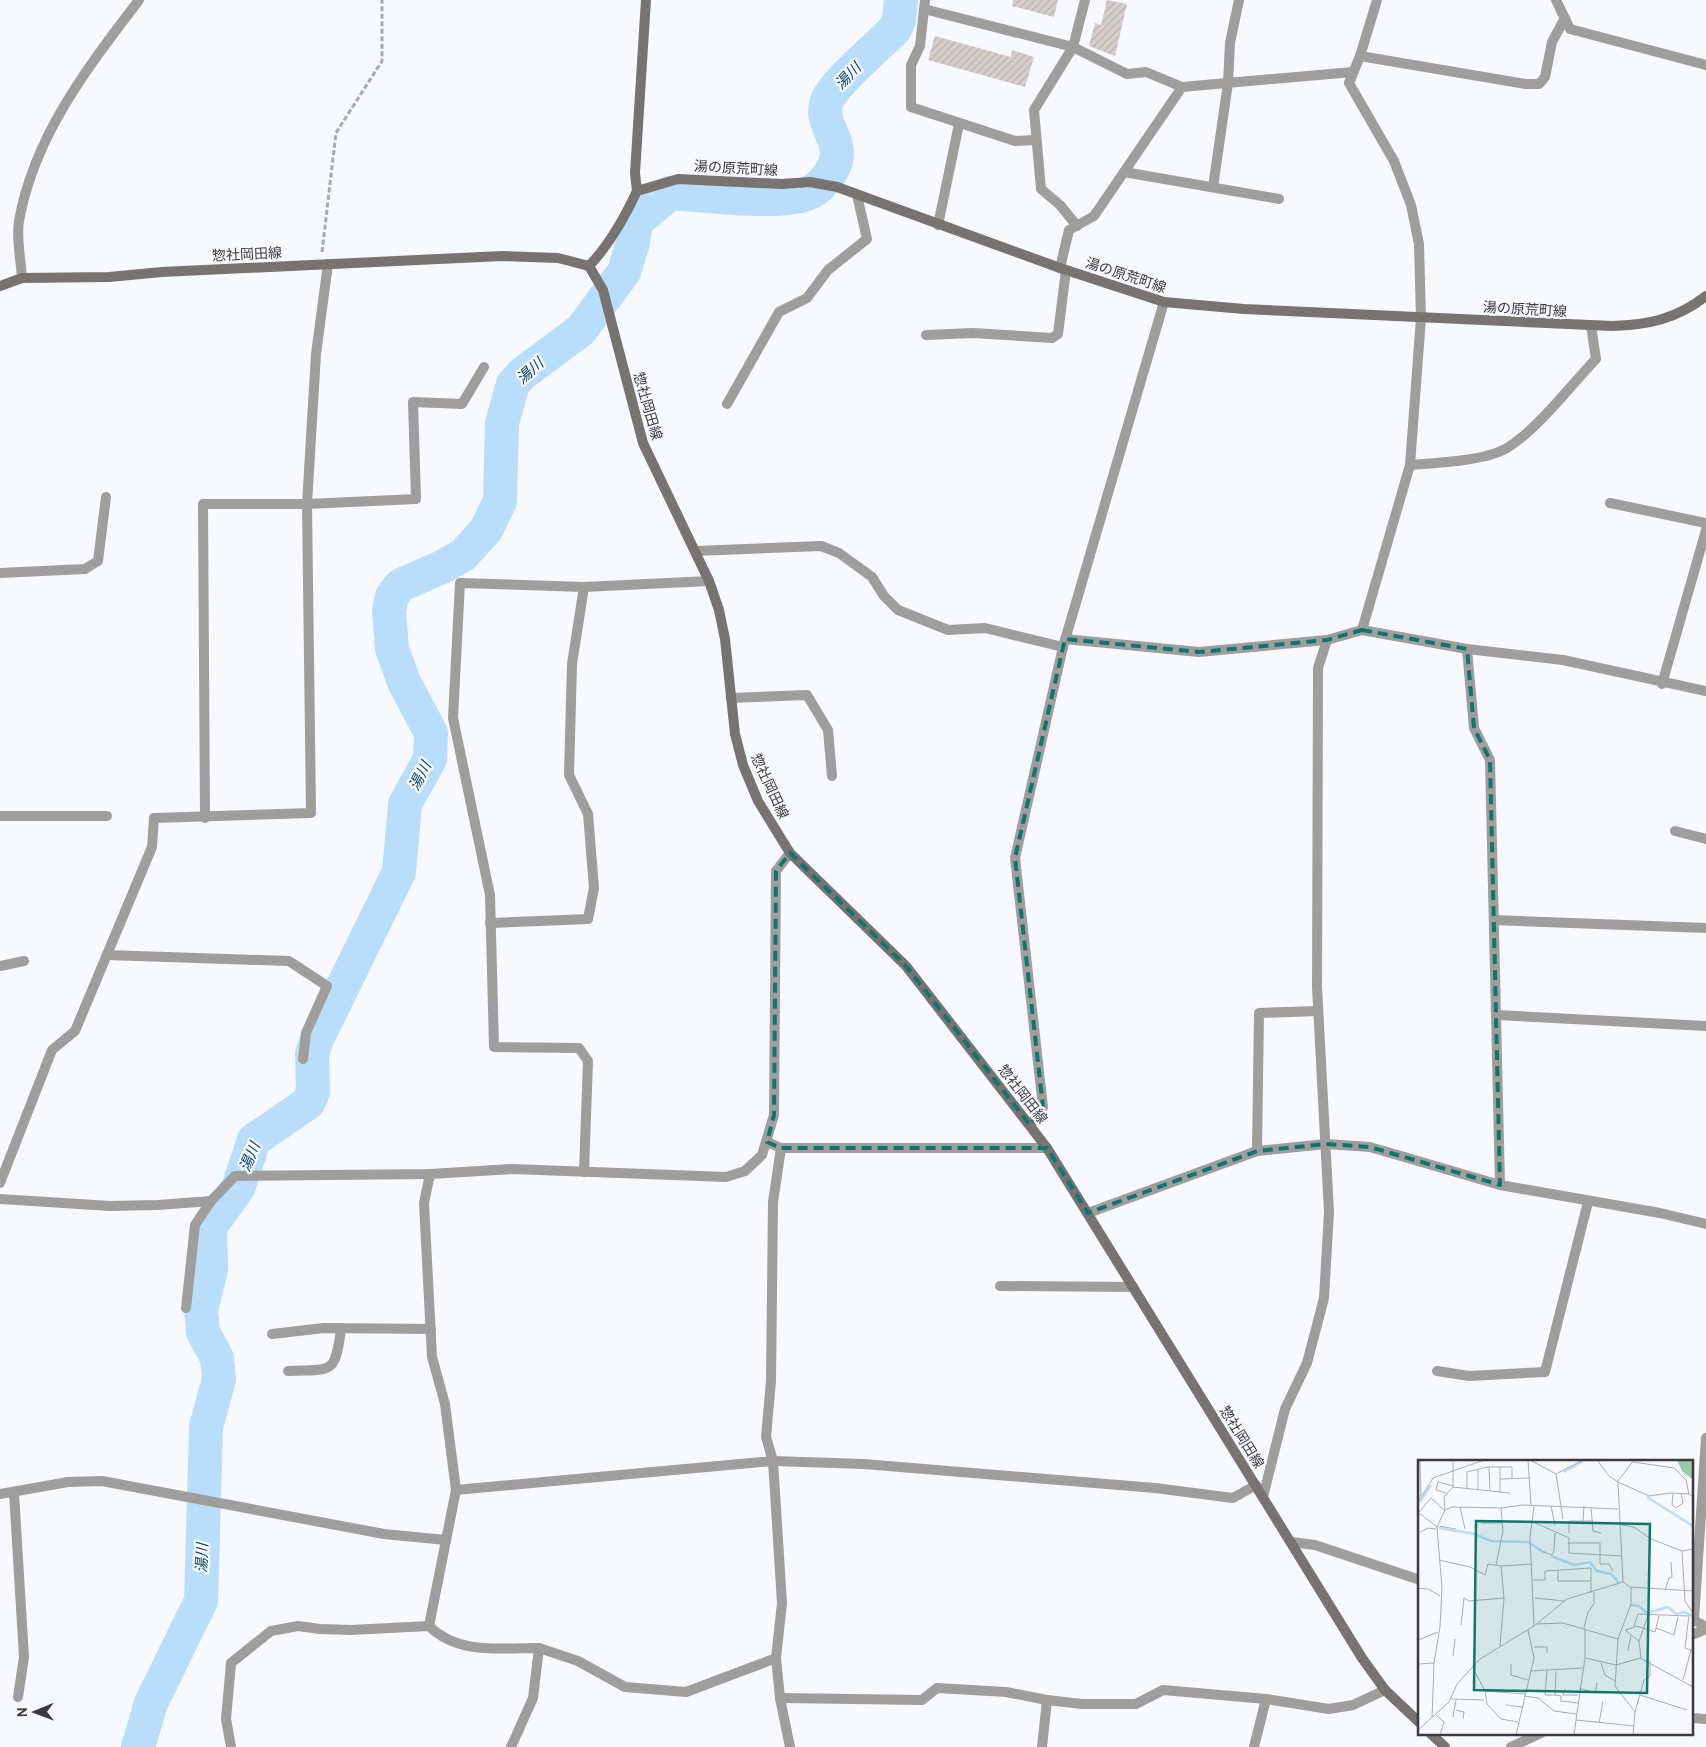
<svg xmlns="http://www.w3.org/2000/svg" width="1706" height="1747" viewBox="0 0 1706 1747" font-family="Overpass,'Noto Sans JP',sans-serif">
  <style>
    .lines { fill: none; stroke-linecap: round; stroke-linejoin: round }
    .river { stroke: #b8defb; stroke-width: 34 }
    .building { fill: url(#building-hatch) }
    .path { stroke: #a8a9ae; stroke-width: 3; stroke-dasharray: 5 2.5; stroke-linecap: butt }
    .lane { stroke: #a09e9c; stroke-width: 10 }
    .street { stroke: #a09e9c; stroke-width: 10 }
    .secondary { stroke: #767371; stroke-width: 10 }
    .marked { fill: none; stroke: #0f766e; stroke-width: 4; stroke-dasharray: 10 6; stroke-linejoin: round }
    .labels { text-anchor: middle; stroke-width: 4.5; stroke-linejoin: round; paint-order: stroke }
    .street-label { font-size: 14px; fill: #3a3a3c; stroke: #f7f9ff }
    .water-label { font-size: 15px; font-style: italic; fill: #094365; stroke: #f7f9ff }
    .inset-river { fill: none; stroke: #b8defb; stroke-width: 2.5 }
    .inset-road { fill: none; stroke: #abadb1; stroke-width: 1 }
    .view { fill: #0f766e; fill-opacity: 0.15; stroke: #0f766e; stroke-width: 2.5 }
    .inset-edge { fill: none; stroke: #3a3a3c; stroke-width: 2.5 }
  </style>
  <defs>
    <pattern id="building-hatch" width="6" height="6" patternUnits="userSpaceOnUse" patternTransform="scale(1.25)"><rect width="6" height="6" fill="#d4cfcb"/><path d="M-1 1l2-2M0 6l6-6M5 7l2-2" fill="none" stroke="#b7b2af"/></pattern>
  </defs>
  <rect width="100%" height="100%" fill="#f7f9ff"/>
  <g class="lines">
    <path class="river" d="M138,1747L151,1703L201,1601L206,1427L219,1379L217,1358L203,1332L201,1310L211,1270L210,1227L238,1188L254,1140L308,1103L313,1092L312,1054L317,1039L399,872L405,804L430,759L431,733L404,682L392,649L389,611L392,596L401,585L442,567L463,555L486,530L500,501L502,423L513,384L522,374L581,330L624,272L633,242L636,222L670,193C704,195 776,205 807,194C820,189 835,171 837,156C839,138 819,121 827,101C835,81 878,47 895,29L899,20L901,0"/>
  </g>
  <g class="building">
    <path d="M1013,0H1058L1054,17L1012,6Z"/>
    <path d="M1107,0L1127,4L1115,56L1089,46L1095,23L1101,25Z"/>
    <path d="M935,36L1011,57L1012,50L1034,57L1025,87L928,60Z"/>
  </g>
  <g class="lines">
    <path class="path" d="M322,252L336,133L382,61V0"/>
    <g class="lane">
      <path d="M1360,56L1526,84H1539L1545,77L1552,42L1565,18"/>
      <path d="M1228,83L1230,43L1239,0"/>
      <path d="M926,335L973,333L1052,338L1058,334L1066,270"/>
      <path d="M727,404L779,312L807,298L828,270L867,239L857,195"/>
      <path d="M731,698L807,695L828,730L832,776"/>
      <path d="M186,1308L195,1225L211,1201"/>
      <path d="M272,1334L324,1328L431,1329"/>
      <path d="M288,1371C332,1369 335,1376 341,1329"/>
      <path d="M773,1461L766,1437L771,1381L773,1202L781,1148"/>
      <path d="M1263,1497L1285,1409L1307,1363L1324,1298L1329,1212L1317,987L1318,668L1327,640"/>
      <path d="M1292,1542L1315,1545L1420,1580"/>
      <path d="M539,1648L578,1661L625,1687L686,1692L776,1658"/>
      <path d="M780,1698L922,1700L937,1688L1006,1692L1047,1700"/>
      <path d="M1692,1718L1706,1719"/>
      <path d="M231,1747L226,1719L231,1663L271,1631L298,1626L320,1629L351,1630L429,1626"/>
      <path d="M1042,1747L1047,1700L1082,1704H1136L1163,1690L1266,1699"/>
      <path d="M1254,1747L1266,1699L1329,1709L1353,1705L1385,1690"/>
    </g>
    <g class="street">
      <path d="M925,0L920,46L911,65V107L1015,141L1035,140"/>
      <path d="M1556,0L1570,29L1706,65"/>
      <path d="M924,9L1073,47L1127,74L1146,72L1182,87"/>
      <path d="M1124,172L1279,199"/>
      <path d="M1213,187L1228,83"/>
      <path d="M938,225L959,124"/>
      <path d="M1077,226L1060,205L1041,189L1034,110L1073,47L1085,0"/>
      <path d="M1060,268L1069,230L1094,216L1182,87L1353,72"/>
      <path d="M22,278C21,260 16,239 19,221C34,136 88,67 139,0"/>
      <path d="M1410,465C1436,463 1485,461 1507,448C1538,429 1570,386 1596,359L1591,326"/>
      <path d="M1610,503L1706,523"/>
      <path d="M696,551L821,546L839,553L872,577L884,596L898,610L948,630L985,628L1063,647"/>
      <path d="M0,573L85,569L98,561L106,497"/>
      <path d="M1362,630L1410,465L1421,318L1419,244L1411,205L1394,161L1349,83L1360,56L1377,0"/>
      <path d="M1065,639L1199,652L1327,640L1362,630L1467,649L1563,660L1706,691"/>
      <path d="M1467,649L1474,728L1490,760L1500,1185"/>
      <path d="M1662,684L1706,530"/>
      <path d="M0,816H107"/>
      <path d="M205,818L203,504H307L416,499L413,402L462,404L484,367"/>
      <path d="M1675,831L1706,839"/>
      <path d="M1494,920L1706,928"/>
      <path d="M490,923L588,919L594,888L588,814L569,775L572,664L584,587"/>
      <path d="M107,955L289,961L327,986L306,1033L303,1059"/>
      <path d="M0,966L24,961"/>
      <path d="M1497,1015L1706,1026"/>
      <path d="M1030,1125L1043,1107L1015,858L1063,647L1164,302"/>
      <path d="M767,1142L781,1148H1047"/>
      <path d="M1257,1151L1259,1013L1318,1011"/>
      <path d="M584,1172L588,1061L579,1048L494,1047L490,895L453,718L460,583L584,587L709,581"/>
      <path d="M430,1174L424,1203L432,1357L445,1404L456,1490L429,1626C458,1655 501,1648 539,1648L533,1698L511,1747"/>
      <path d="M0,1183L52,1050L75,1031L152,847L154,818L311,813L307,504L316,354L328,264"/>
      <path d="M0,1199L110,1206L158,1205L211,1201L235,1176L430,1174L512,1169L726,1177L745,1171L762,1155L774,1115L776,871L790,853"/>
      <path d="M1088,1213L1257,1151L1326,1144L1370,1147L1500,1185L1660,1213L1706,1224"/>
      <path d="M1000,1286L1133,1287"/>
      <path d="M1437,1371L1469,1376L1545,1372L1588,1202"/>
      <path d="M1706,1438L1694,1620L1706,1627"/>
      <path d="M773,1461L782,1603L776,1658L780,1698L790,1747"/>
      <path d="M456,1490L773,1461L864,1464L1155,1488L1233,1498L1256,1485"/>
      <path d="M14,1493L24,1657L18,1697"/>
      <path d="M0,1494L68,1482L102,1481L384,1534L446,1540"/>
      <path d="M1692,1635L1706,1629"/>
      <path d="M1511,1747L1541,1733"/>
    </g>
    <g class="secondary">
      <path d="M637,191L635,173L646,0"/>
      <path d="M589,266C610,244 624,219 637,191L678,179L782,184L810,182L837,187L1060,268L1164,302L1244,309L1612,326C1648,325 1677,319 1706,296"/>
      <path d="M0,286L22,278L109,277L162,272L502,256L558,258L589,266L603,290L643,443L709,581L719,610L725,639L735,734L743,765L758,801L790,853L906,966L1047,1148L1362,1658L1385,1690L1420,1723"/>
      <path d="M1430,1733L1445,1747"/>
    </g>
  </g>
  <path class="marked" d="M1362,630L1467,649L1474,728L1490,760L1500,1185L1370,1147L1326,1144L1257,1151L1088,1213L1047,1148H781L767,1142L774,1115L776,871L790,853L906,966L1030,1125L1043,1107L1015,858L1065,639L1199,652L1327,640Z"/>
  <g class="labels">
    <g class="street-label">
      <text transform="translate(736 168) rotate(3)" y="5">湯の原荒町線</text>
      <text transform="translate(247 254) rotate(-3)" y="5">惣社岡田線</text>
      <text transform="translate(1126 275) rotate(18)" y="5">湯の原荒町線</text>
      <text transform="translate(1525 309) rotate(3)" y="5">湯の原荒町線</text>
      <text transform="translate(648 406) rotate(74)" y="5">惣社岡田線</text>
      <text transform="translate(770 786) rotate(65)" y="5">惣社岡田線</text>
      <text transform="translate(1023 1094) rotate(52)" y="5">惣社岡田線</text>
      <text transform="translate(1242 1437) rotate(58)" y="5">惣社岡田線</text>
    </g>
    <g class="water-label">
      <text transform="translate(848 76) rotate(-46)" y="5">湯川</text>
      <text transform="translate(530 371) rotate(-42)" y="5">湯川</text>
      <text transform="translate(420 776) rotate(-63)" y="5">湯川</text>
      <text transform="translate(250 1157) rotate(-67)" y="5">湯川</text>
      <text transform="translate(202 1558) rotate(-88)" y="5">湯川</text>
    </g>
  </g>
  <g transform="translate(1418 1460)">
    <rect width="275" height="275" fill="#f7f9ff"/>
    <path d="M259,0H275V20L264,11Z" fill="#99c8a4"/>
    <path class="inset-river" d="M146,12L167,0M229,37L275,66M2,42L13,25M21,68L56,74L73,81L110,82L127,93M133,96L156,105L172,102L179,111L193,114L201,123M213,145L221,146L229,153L250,147L258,154L266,152L275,156"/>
    <path class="inset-road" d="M35,0V27M110,0L113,45M112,0L138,14L165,0M215,2L256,8L268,20L271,34M71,7L72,31M82,7V33M60,10V29M138,14L145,59M82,19L112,18M199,22L216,0M200,22L231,36L251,33L271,34L275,37M49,28V12L69,7H94V19M28,33L18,30L20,22L35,26M255,33L254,45L258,48L265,43L263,33M0,37L3,35L2,0M0,42L15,18L66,0M116,46L112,77L116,166M133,46L137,65M42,47L47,69M173,47L175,71L183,73M27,50L26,37L35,27L92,33M0,52L19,67M1,52L13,38L27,51M113,61L151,78V93L204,96M165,61L166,46M63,63H84M204,65L216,67L233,79L264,91L275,89M21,66L38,69M0,73L10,68L18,69M151,73V61H175M150,83H182V104H191L195,111M264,91L267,141L275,153M126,92L134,95L136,91L137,73M21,100L52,107L67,115L70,104L83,106L115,104M78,105L85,71L83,48M140,111V121H173M115,120H127V111L173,108V133M205,122L213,128V144L200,179L197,226L217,252L215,275M212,127L275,131M0,128L10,129L22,136M247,130L251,118L254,117L253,102M117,138L146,141M271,155L267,188L275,191M118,164L145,163L200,179M43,165L46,138L51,141L86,138M216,166L220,154L270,156M166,168L170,152L176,144V132M238,168L256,175L260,157M167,169V198L158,260L216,266M207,170L221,181L223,198M208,170L219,166L237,172L241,156M0,180L20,172M221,181L230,156M82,186L86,138L83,106M116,187H129V193M210,191L213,175M35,196L37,179M167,198L198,205L222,198L275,227M183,203L187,215L197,221M0,204L16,203M93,204V215L110,220M54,206L67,231M112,211L165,208M129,211L127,235H137L138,211M265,220L273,190M161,228L177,233L179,223M147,229L145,235H160M137,235L143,236V241L160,243M222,235L269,250M106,236L120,238L136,251L158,254M33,239L66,240M88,245L104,247M38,250L46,252L45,259M217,252L226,220L232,216V201M18,255L26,262L22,275M35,257L38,240M14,258L16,203L22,167L24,128L19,67L27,50L34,47L83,48L105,45L200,49M100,262L83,259L69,244L67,231L107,234M181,263L185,241M0,270L31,242L39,224L62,199L116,166L149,139L205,122L200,22L191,16L179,0M98,275L116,198L110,170M156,275L158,260"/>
    <path class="view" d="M58,61L232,64L229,233L56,230Z"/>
    <rect width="275" height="275" class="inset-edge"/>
  </g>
  <g transform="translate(35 1712) rotate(269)" stroke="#f7f9ff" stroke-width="4" paint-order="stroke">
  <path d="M0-4L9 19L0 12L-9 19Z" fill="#3a3a3c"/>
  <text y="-8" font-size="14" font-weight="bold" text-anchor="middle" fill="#3a3a3c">N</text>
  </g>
</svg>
